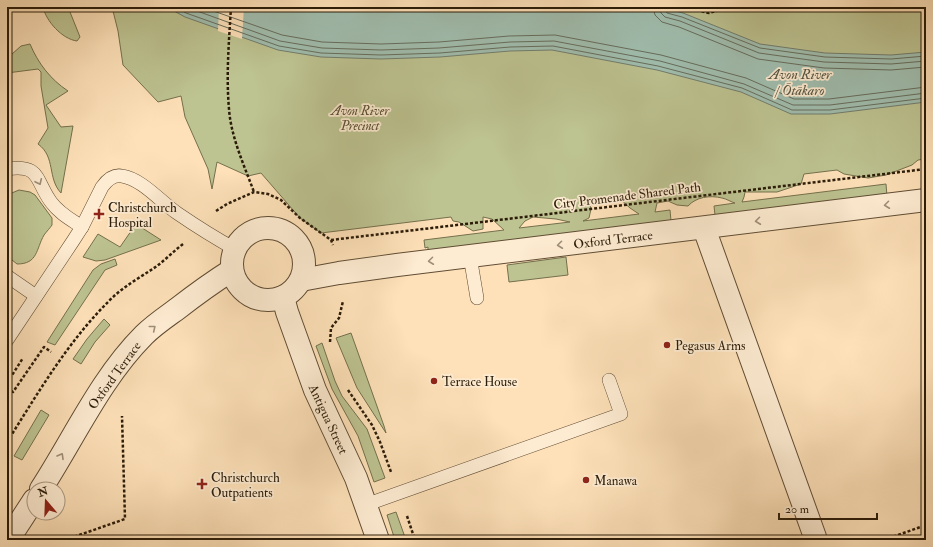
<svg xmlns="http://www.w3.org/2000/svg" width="933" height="547" viewBox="0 0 933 547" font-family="'IM FELL Double Pica',serif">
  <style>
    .green { fill: #bdc391; stroke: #74704d; fill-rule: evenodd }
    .water { fill: #a0beaf; stroke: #717d6d }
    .pier { fill: #fee1b9 }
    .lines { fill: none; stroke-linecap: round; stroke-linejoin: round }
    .shore { stroke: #666d5c; stroke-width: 1 }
    .lane-casing { stroke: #604d35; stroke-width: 14 }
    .street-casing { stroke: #604d35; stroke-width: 24 }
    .path { stroke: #2b1c09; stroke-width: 2.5; stroke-dasharray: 3 2; stroke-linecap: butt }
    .lane { stroke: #feecd2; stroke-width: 13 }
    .street { stroke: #feecd2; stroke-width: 22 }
    .oneway { stroke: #9f8e78 }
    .poi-dot { fill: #8f2418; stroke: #feecd2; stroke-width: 1.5 }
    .labels { text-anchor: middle; stroke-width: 3.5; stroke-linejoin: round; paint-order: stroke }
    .park-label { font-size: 13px; font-style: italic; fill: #574e32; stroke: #feecd2 }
    .street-label { font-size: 13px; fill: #2b1c09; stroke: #feecd2 }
    .poi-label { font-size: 13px; fill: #2b1c09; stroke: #feecd2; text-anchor: start }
    .water-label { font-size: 14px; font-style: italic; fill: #545543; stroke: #feecd2 }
  </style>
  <rect width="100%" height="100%" fill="#fee1b9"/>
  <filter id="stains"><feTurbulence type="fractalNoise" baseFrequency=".005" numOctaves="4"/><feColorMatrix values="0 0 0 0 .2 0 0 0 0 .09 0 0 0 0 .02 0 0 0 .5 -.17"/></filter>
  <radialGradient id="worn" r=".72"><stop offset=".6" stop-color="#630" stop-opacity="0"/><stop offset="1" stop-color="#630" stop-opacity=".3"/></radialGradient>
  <g class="green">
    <path d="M43,7H68L80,37L77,41C62,39 46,21 43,7Z"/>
    <path d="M112,7H167L184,16V7H926V159L918,160L912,165L886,175L868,178L844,174L837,170L804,174L801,184L777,192H745L744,197L742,202L886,184L887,196L715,215L714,206L735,203C731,202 727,199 722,198C710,195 696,197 688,206L677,205L668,201L657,203L655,212L670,210L671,221L428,251V247L425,248L424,240L504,230L492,219L483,217V229L473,231L459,222L453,221L451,217L321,233L300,218L261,173L248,176L217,162L212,189L208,169L185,117L181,96L158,102L123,65L118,31ZM619,198L630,208L639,214L583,221L589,218L591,209L589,201ZM533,217L556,219L570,222L519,228L525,221Z"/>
    <path d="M30,44C38,63 50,79 68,91L46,105L61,127L73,126L61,193C47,178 56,157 38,144L48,128L41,86V72L38,69L7,73V50L12,54L21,46Z"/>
    <path d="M19,190L30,192L35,195L52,218V225C50,228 47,231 44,235C36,249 38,264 17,264L7,256V195Z"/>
    <path d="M136,224L161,240L105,260L96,261L83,257L98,234L120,247Z"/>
    <path d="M566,257L568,275L509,282L507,265Z"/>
    <path d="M115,259L117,265L105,270L55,345L47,342L93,270L101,264Z"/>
    <path d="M104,319L110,325L95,342L81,364L73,359L87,339Z"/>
    <path d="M351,333L384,426L386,433L357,388L336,338Z"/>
    <path d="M322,343L335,381L342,396L367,429L385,478L374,482L358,436L332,389L316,346Z"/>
    <path d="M41,410L49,415L22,460L14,456Z"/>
    <path d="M396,512L406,540H395L387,515Z"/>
  </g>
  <path class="water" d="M167,7H662L683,13L760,44L825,53L891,55L926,52V102L830,114H791L741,92L657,70L552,50L510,51L440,57L381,59L321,57L278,50L185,17Z"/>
  <path class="pier" d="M219,7H244L242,39L218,31Z"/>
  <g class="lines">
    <g class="shore">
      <path d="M175,7L186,13L279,46L321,53L381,55L440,53L510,47L553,46L658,66L742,88L792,110H830L926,98"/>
      <path d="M186,7L280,41L322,48L381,50L439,48L510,42L554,41L660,61L744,84L793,105H830L926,93"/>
      <path d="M202,7L282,35L322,42L381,44L439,42L509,36L555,35L661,55L746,78L794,99H829L926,87"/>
      <path d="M653,7L655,15L662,22L679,27L758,59L824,68L891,70L926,67"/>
      <path d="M659,7L661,13L665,17L680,21L759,53L824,62L891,64L926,61"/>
      <path d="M664,7L665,10L667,13L682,17L760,48L825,57L891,59L926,56"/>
    </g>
    <defs>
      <g id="lane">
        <path d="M7,169C41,164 35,180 51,202C59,213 70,219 82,227"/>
        <path d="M470,256L477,298"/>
        <path d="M7,276L36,296"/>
        <path d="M7,340L73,241L82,227L102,187C107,180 113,174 122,176C142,179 161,202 177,213C196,226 215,238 235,249"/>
        <path d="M365,505L621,414L609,380"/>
      </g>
      <g id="street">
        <circle cx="268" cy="264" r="36"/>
        <path d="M704,228L815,537"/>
        <path d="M301,280L339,273L397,265L926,200"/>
        <path d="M283,297L287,312L315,390L356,478L378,540"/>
        <path d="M41,489C74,438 101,378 144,335C154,325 166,317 177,309C195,295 213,282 232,270"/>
        <path d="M8,540L34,500"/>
      </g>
    </defs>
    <use href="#lane" class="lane-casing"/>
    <use href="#street" class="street-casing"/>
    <g class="path">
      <path d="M231,7C229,41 226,75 229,109C231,137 244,165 254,192"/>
      <path d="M682,7L709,13L730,7"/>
      <path d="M216,211L227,204L254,192L268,194L281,200L300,218L331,240L333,245"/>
      <path d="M331,240L926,169"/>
      <path d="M330,342L331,328L339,318L343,301"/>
      <path d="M7,383L23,358"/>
      <path d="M7,388L13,392L44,347L51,352"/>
      <path d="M348,390L372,425L380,442L391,472"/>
      <path d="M7,442C38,393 67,343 108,302C122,287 141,277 157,266C166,259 174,251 183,244"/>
      <path d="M407,516L415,540"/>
      <path d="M65,540L125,519L122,416"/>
      <path d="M884,540L926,525"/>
    </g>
    <use href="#lane" class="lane"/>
    <use href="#street" class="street"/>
  </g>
  <defs><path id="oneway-chevron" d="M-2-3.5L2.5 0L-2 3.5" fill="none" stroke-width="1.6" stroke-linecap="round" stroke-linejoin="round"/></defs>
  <g class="oneway">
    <use href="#oneway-chevron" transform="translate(39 182) rotate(65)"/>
    <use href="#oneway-chevron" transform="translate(887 205) rotate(173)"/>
    <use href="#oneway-chevron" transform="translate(758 221) rotate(173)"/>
    <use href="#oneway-chevron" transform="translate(560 245) rotate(173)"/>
    <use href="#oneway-chevron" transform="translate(431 261) rotate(173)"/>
    <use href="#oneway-chevron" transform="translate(153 328) rotate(-39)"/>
    <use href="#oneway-chevron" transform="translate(61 456) rotate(-60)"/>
  </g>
  <g class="poi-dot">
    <path d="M97 208h4v4h4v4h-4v4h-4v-4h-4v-4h4z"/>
    <circle cx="667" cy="345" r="4"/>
    <circle cx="434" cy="381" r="4"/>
    <circle cx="586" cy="480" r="4"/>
    <path d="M200 478h4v4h4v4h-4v4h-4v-4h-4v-4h4z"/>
  </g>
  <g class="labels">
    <g class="park-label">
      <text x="360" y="115">Avon River<tspan x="360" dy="15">Precinct</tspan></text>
    </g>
    <g class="street-label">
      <text transform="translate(627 195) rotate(-7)" y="5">City Promenade Shared Path</text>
      <text transform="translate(613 239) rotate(-7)" y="5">Oxford Terrace</text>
      <text transform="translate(114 375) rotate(-54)" y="5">Oxford Terrace</text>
      <text transform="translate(329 419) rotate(65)" y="5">Antigua Street</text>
    </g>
    <g class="poi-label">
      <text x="108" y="212">Christchurch<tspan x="108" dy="15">Hospital</tspan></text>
      <text x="675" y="350">Pegasus Arms</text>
      <text x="442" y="386">Terrace House</text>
      <text x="211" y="482">Christchurch<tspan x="211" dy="15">Outpatients</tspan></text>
      <text x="594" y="485">Manawa</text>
    </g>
    <g class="water-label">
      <text x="800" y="79">Avon River<tspan x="800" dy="16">/ Ōtākaro</tspan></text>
    </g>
  </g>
  <rect width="933" height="547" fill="none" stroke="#fee1b9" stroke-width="24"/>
  <rect x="8" y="8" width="917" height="531" fill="none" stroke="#2b1c09" stroke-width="2"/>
  <rect x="12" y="12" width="909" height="523" fill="none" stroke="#2b1c09"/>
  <g transform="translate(46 501) rotate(341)"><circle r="19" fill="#feecd2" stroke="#aa9982"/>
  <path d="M0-3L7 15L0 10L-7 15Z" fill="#8f2418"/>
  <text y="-6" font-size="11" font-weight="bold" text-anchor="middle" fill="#2b1c09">N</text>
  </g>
  <path d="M779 513v6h98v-6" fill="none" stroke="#2b1c09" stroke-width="2"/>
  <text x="785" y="513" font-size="12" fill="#2b1c09" stroke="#feecd2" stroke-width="3" paint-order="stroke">20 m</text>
  <rect width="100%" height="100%" filter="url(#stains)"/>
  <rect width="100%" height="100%" fill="url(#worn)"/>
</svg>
